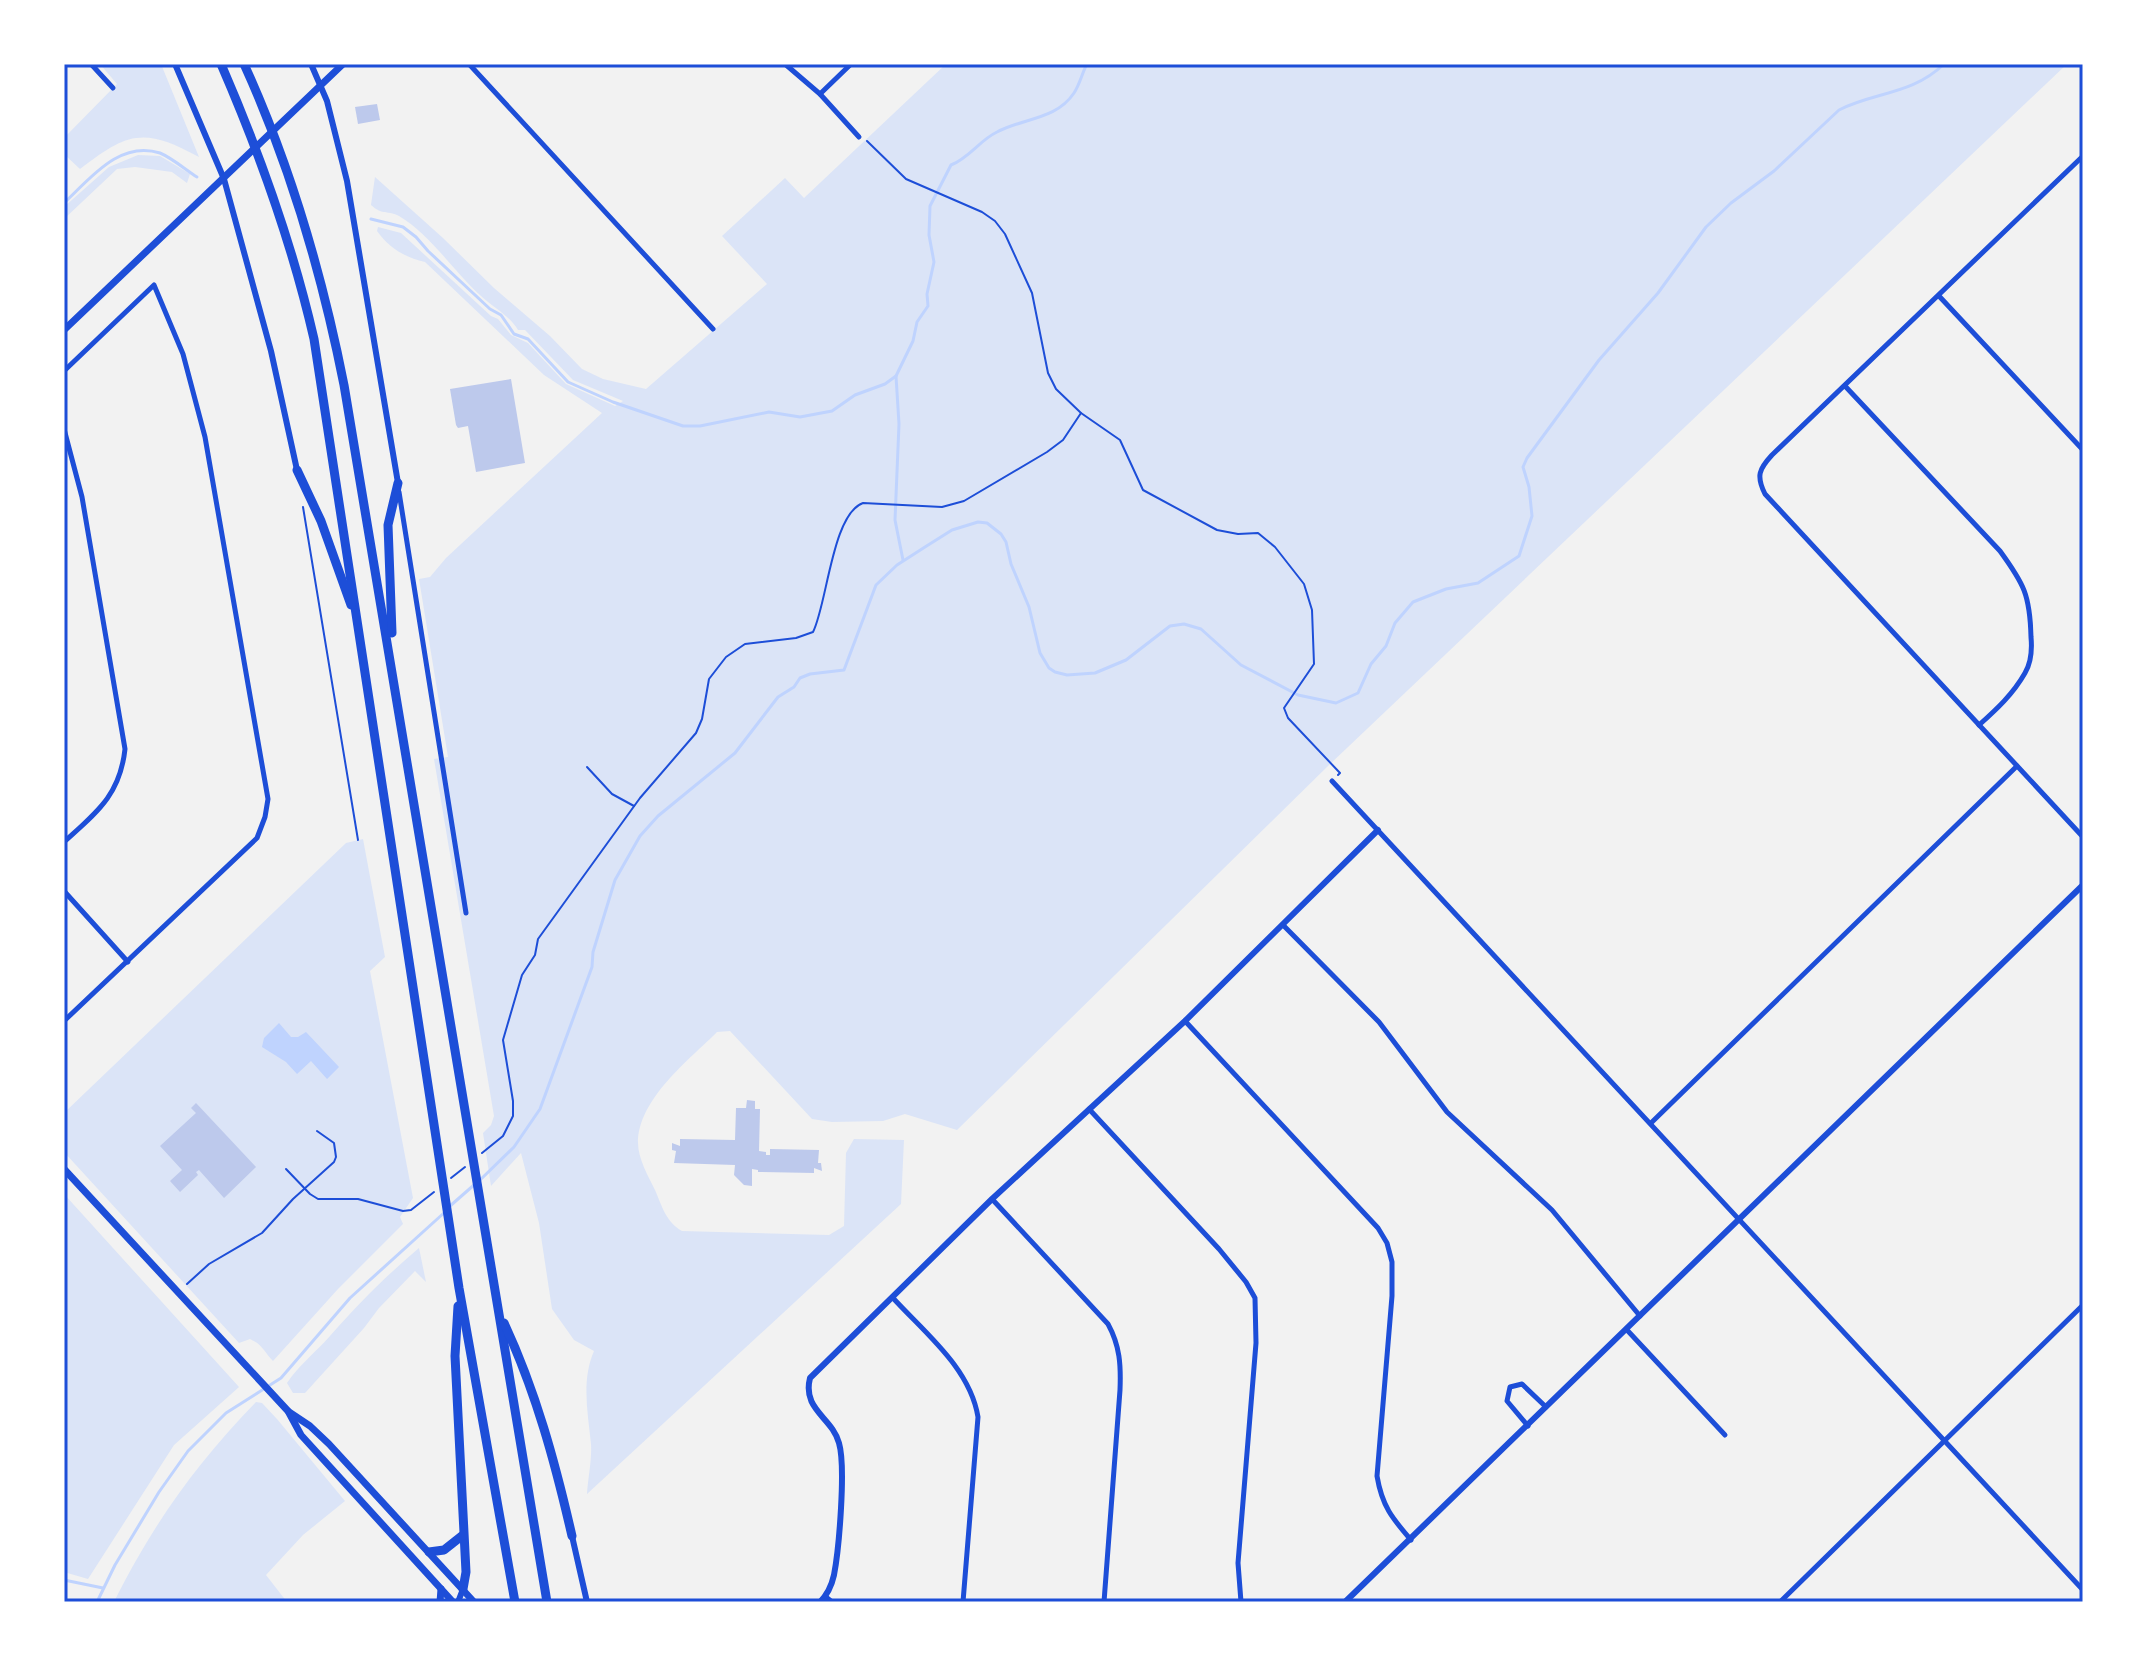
<svg xmlns="http://www.w3.org/2000/svg" width="2147" height="1666" viewBox="0 0 2147 1666" font-family="'Public Sans',sans-serif">
  <style>
    .green { fill: #dbe4f7 }
    .water { fill: #bfd3fe }
    .lines { fill: none; stroke-linecap: round; stroke-linejoin: round }
    .stream { stroke: #bfd3fe; stroke-width: 3 }
    .building { fill: #bdc9ec }
    .path { stroke: #1d4ed8; stroke-width: 2 }
    .minor { stroke: #1d4ed8; stroke-width: 5 }
    .tertiary { stroke: #1d4ed8; stroke-width: 6 }
    .secondary { stroke: #1d4ed8; stroke-width: 7 }
    .motorway { stroke: #1d4ed8; stroke-width: 9 }
    .neatline { fill: none; stroke: #1d4ed8; stroke-width: 3 }
  </style>
  <rect width="100%" height="100%" fill="#f2f2f2"/>
  <g class="green">
    <path d="M100,64H161L199,157C144,127 128,132 80,169L64,154V138L117,84Z"/>
    <path d="M946,64H2067L1328,766L957,1130L905,1114L883,1121L832,1122L812,1119L730,1031L717,1032C689,1060 638,1099 638,1143C638,1158 648,1176 655,1190C662,1206 666,1222 682,1231L829,1235L844,1226L846,1153L854,1139L904,1140L901,1204L587,1494C588,1478 592,1460 591,1444C588,1413 581,1381 594,1351L574,1340L552,1309L539,1223L521,1153L491,1186L483,1133L491,1125L494,1116L434,759L448,757L419,579L430,577L446,558L602,413L544,375L425,262C406,258 389,248 377,231L378,227L401,233L491,316L498,319L511,335L528,343L566,384L615,406L623,401L573,380L525,330H518C509,315 494,308 481,296C453,271 431,235 399,216C388,210 383,216 371,205L375,177L443,238L494,288L550,336L582,369L603,379L646,389L767,284L722,236L785,178L804,198Z"/>
    <path d="M138,155L160,156L190,174L187,183L172,172L135,167L117,169L64,219V207L109,167Z"/>
    <path d="M363,839L385,957L370,971L413,1198L400,1217L403,1224L338,1289L273,1361C264,1352 263,1345 250,1339L239,1343L64,1152V1113L346,843Z"/>
    <path d="M64,1194L239,1387L174,1445L88,1579L64,1572Z"/>
    <path d="M419,1248L426,1282L415,1271L379,1308L364,1328L305,1393H293L287,1383C299,1365 315,1353 330,1336C358,1304 386,1276 419,1248Z"/>
    <path d="M256,1402L262,1403L277,1419L345,1501L303,1535L266,1575L287,1602H114C153,1524 195,1465 256,1402Z"/>
  </g>
  <path class="water" d="M279,1023L291,1037H298L306,1032L339,1067L327,1079L311,1061L297,1074L286,1062L262,1047L264,1038Z"/>
  <g class="lines">
    <g class="stream">
      <path d="M64,203C90,179 119,140 160,153C172,158 186,170 197,177"/>
      <path d="M371,219L403,227L416,237L428,251L490,309L501,315L514,334L528,339L568,382L613,402L683,426H700L769,412L800,417L832,411L855,395L885,384L896,376L913,341L917,322L928,306L927,294L934,262L929,235L930,206L951,165C969,158 980,140 997,132C1023,118 1056,120 1074,93C1080,84 1082,73 1087,64"/>
      <path d="M896,376L899,424L895,520L903,560"/>
      <path d="M480,1180L514,1147L540,1109L592,967L593,952L615,880L640,836L658,816L735,753L778,697L794,687L800,678L810,674L844,670L876,585L897,565L925,547L952,530L978,522L987,523L1001,534L1006,542L1011,564L1029,607L1040,653L1049,668L1055,672L1067,675L1095,673L1126,660L1170,626L1184,624L1201,629L1241,665L1298,695L1336,703L1358,693L1371,664L1386,646L1395,623L1413,602L1446,589L1478,583L1519,556L1532,516L1529,487L1523,467L1527,458L1599,360L1658,293L1706,227L1731,203L1774,171L1839,110C1874,92 1912,95 1944,64"/>
      <path d="M450,1206L474,1185"/>
      <path d="M64,1580L103,1588"/>
      <path d="M97,1602L115,1565L159,1492L188,1451L226,1413L281,1378L350,1298L445,1212"/>
    </g>
  </g>
  <g class="building">
    <path d="M377,104L380,120L358,124L355,107Z"/>
    <path d="M511,379L525,463L476,472L468,426L458,428L456,425L450,389Z"/>
    <path d="M747,1100L755,1101V1109H760L759,1151L766,1152V1155H770V1149L819,1150L818,1163H821L822,1171L814,1168V1173L758,1172V1170L752,1169V1186L744,1185L734,1175L735,1165L674,1163L676,1151L672,1150V1143L680,1146V1139L735,1140L736,1108H746Z"/>
    <path d="M196,1103L256,1167L224,1198L199,1170L196,1172L198,1175L180,1192L170,1181L182,1170L160,1146L196,1113L191,1108Z"/>
  </g>
  <g class="lines">
    <g class="path">
      <path d="M867,141L906,179L982,212L995,221L1005,234L1032,293L1048,373L1056,389L1081,413L1120,440L1143,490L1217,530L1238,534L1258,533L1275,547L1304,584L1312,610L1314,664L1284,708L1288,718L1340,773L1338,775"/>
      <path d="M303,507L358,840"/>
      <path d="M587,767L612,794L634,806"/>
      <path d="M482,1153L503,1136L513,1116V1101L503,1040L522,975L535,955L538,939L640,798L696,733L702,719L709,679L726,657L745,644L796,638L813,632C827,605 832,514 863,503L942,507L964,501L1047,452L1063,440L1081,413"/>
      <path d="M286,1169L310,1194L318,1199H358L403,1211L411,1210L434,1192"/>
      <path d="M451,1178L465,1167"/>
      <path d="M187,1284L209,1264L262,1233L293,1199L334,1162L336,1157L334,1143L317,1131"/>
    </g>
    <g class="minor">
      <path d="M91,64L113,88"/>
      <path d="M469,64L713,329"/>
      <path d="M785,64L820,94L859,137"/>
      <path d="M820,94L851,64"/>
      <path d="M2083,156L1772,455C1759,469 1756,476 1765,494L2083,837"/>
      <path d="M1939,296L2083,450"/>
      <path d="M64,371L154,285L183,354L205,437L268,799L265,817L257,838L64,1021"/>
      <path d="M1845,386L2000,551C2024,584 2030,595 2031,637C2032,648 2031,663 2025,673C2013,694 1997,709 1979,725"/>
      <path d="M64,429L82,497L125,749C120,795 97,812 64,842"/>
      <path d="M399,492L466,913"/>
      <path d="M1332,781L2083,1590"/>
      <path d="M64,891L128,962"/>
      <path d="M1283,925L1379,1022L1447,1112L1552,1210L1640,1316"/>
      <path d="M1185,1021L1378,1228L1387,1243L1392,1262V1296L1377,1476C1382,1506 1392,1518 1411,1540"/>
      <path d="M1089,1109L1219,1249L1246,1282L1255,1298L1256,1343L1238,1563L1241,1602"/>
      <path d="M1651,1123L2017,766"/>
      <path d="M992,1199L1108,1324C1120,1346 1121,1365 1120,1390L1104,1602"/>
      <path d="M893,1298C925,1333 970,1368 978,1417L963,1602"/>
      <path d="M1627,1330L1725,1435"/>
      <path d="M1528,1426L1507,1401L1510,1387L1522,1384L1546,1407"/>
      <path d="M826,1597L832,1602"/>
      <path d="M1780,1602L2083,1305"/>
    </g>
    <g class="tertiary">
      <path d="M175,64L224,179L271,351L297,470"/>
      <path d="M311,64L327,101L347,181L398,483"/>
      <path d="M572,1536L587,1602"/>
      <path d="M458,1602L463,1589"/>
      <path d="M820,1602C827,1595 832,1584 834,1575C839,1549 846,1467 839,1443C832,1417 802,1410 810,1378L992,1199L1185,1021L1378,830"/>
      <path d="M1345,1602L2083,885"/>
    </g>
    <g class="secondary">
      <path d="M64,330L343,64"/>
      <path d="M64,1169L288,1411L301,1435L453,1602"/>
      <path d="M289,1412L310,1426L329,1444L474,1602"/>
      <path d="M440,1602L441,1589"/>
    </g>
    <g class="motorway">
      <path d="M221,64C260,154 292,243 314,339L459,1288L515,1602"/>
      <path d="M244,64C291,167 322,274 344,385L547,1602"/>
      <path d="M297,470L321,521L351,605"/>
      <path d="M392,633L388,525L398,483"/>
      <path d="M458,1306L455,1356L466,1572L463,1589"/>
      <path d="M504,1323C536,1392 555,1462 572,1536"/>
      <path d="M429,1552L444,1550L463,1535"/>
    </g>
  </g>
  <rect width="2147" height="1666" fill="none" stroke="#ffffff" stroke-width="132"/>
  <rect x="66" y="66" width="2015" height="1534" class="neatline"/>
</svg>
